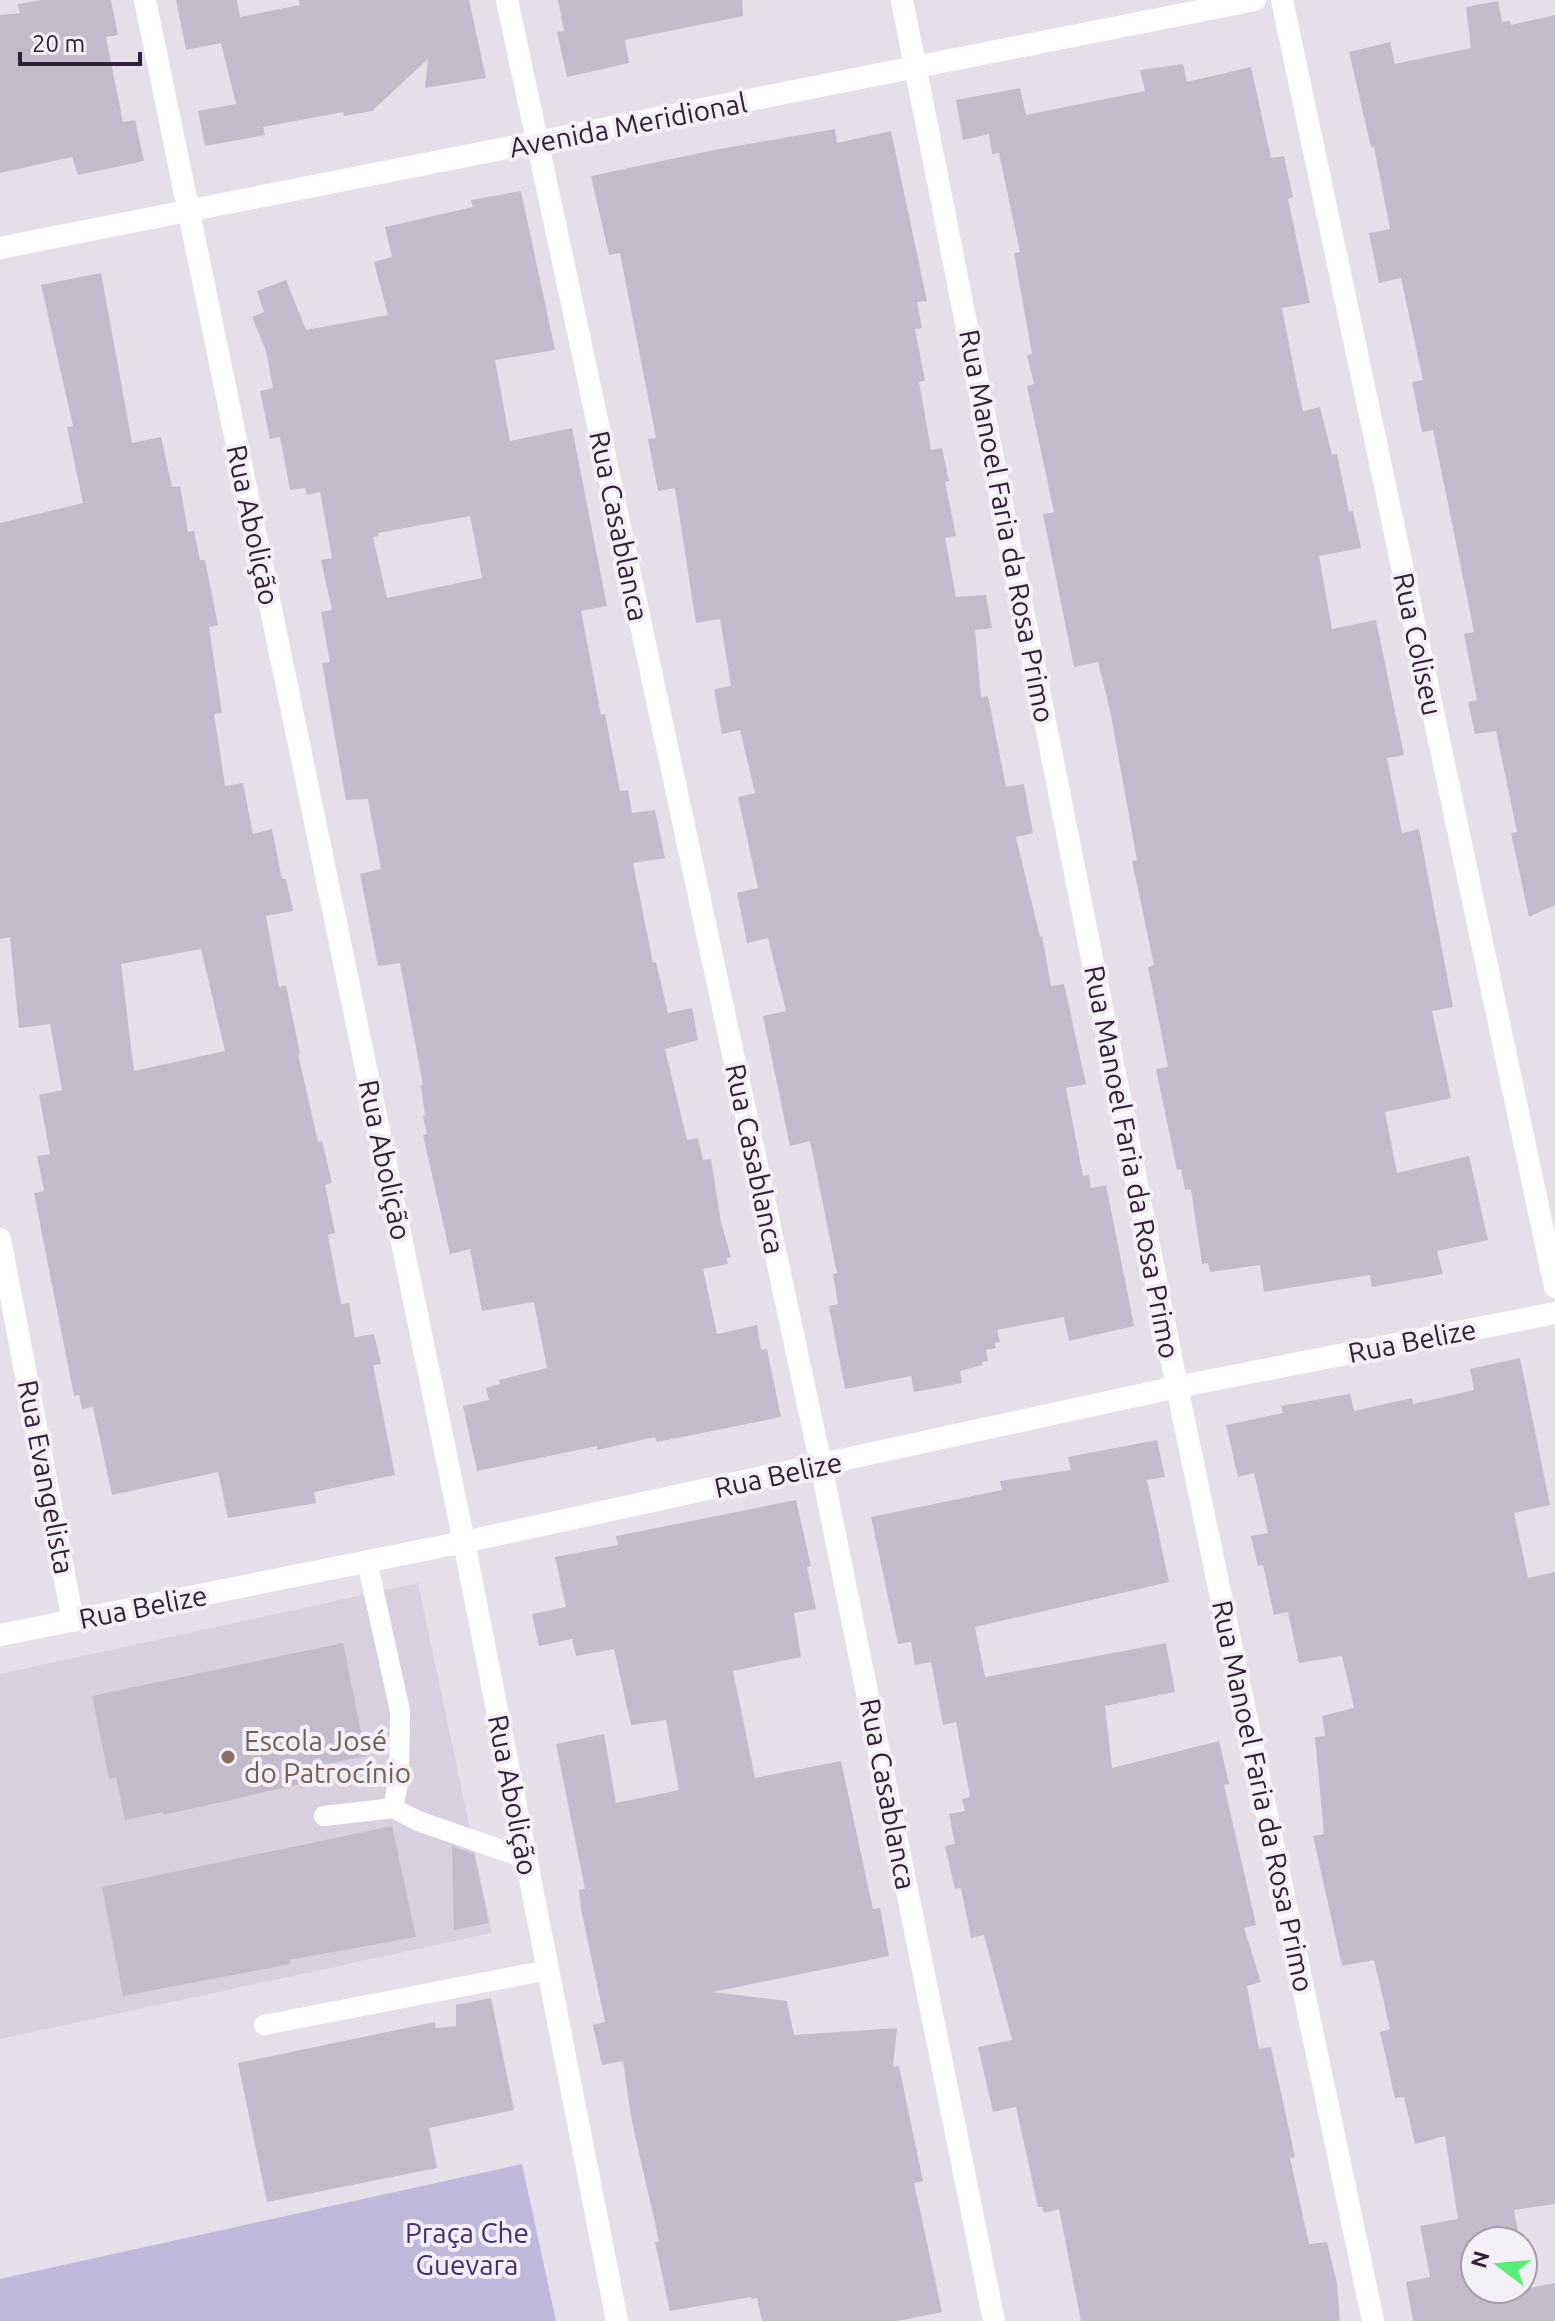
<svg xmlns="http://www.w3.org/2000/svg" width="1555" height="2321" viewBox="0 0 1555 2321" font-family="Ubuntu,sans-serif">
  <style>
    .built { fill: #d8d0de }
    .green { fill: #c0b8db }
    .building { fill: #c3bbcb; fill-rule: evenodd }
    .lines { fill: none; stroke-linecap: round; stroke-linejoin: round }
    .service { stroke: #fff; stroke-width: 20 }
    .minor { stroke: #fff; stroke-width: 22 }
    .education-dot { fill: #8d6e63; stroke: #f3eff7; stroke-width: 3 }
    .labels { text-anchor: middle; stroke-width: 8; stroke-linejoin: round; paint-order: stroke }
    .street-label { font-size: 28px; fill: #32203a; stroke: #f3eff7 }
    .education-label { font-size: 28px; fill: #785e54; stroke: #f3eff7; text-anchor: start }
    .park-label { font-size: 28px; fill: #432c6f; stroke: #f3eff7 }
  </style>
  <rect width="100%" height="100%" fill="#e5dfea"/>
  <path class="built" d="M418,1583L492,1933L0,2039V1674Z"/>
  <path class="green" d="M522,2164L556,2321H0V2279Z"/>
  <g class="building">
    <path d="M42,0H111L118,35L106,37L123,122L135,120L144,161L78,175L72,157L0,173V15L20,13L18,4Z"/>
    <path d="M176,0H237L240,17L300,5L299,0H469L486,78L425,88L428,59L372,111L344,116L343,112L263,127L265,135L205,146L198,111L236,104L221,43L186,50Z"/>
    <path d="M558,0H742L743,16L625,40L629,63L567,77L557,32L564,31Z"/>
    <path d="M1498,1L1502,22L1510,21L1511,25L1555,15V905L1529,917L1511,833L1517,832L1496,731L1475,734L1468,702L1477,700L1464,634L1474,632L1433,430L1422,432L1412,382L1423,380L1401,278L1379,283L1369,233L1390,229L1374,147H1371L1349,52L1390,42L1395,64L1471,48L1466,7Z"/>
    <path d="M1183,64L1187,82L1251,67L1271,158L1284,156L1293,197L1288,199L1310,303L1282,308L1296,380L1303,411L1320,407L1332,455L1337,454L1349,512L1353,511L1361,548L1319,556L1332,629L1376,620L1404,755L1387,758L1402,833L1419,829L1453,1007L1432,1011L1451,1098L1385,1112L1397,1173L1469,1156L1488,1240L1437,1251L1443,1274L1372,1287L1370,1275L1264,1292L1260,1265L1210,1272L1208,1263L1202,1264L1191,1189L1185,1190L1181,1169L1177,1170L1156,1069L1168,1067L1148,967L1154,965L1132,861L1137,860L1110,710L1098,662L1074,667L1043,514L1054,512L1027,386L1034,384L1027,355L1032,354L1014,253L1020,252L999,153L992,154L989,134L963,140L956,100L1020,88L1026,115L1145,91L1140,70Z"/>
    <path d="M835,129L837,143L891,131L927,301L917,302L922,328L915,329L925,381L919,382L931,450L942,448L949,481L945,482L956,536L945,538L956,597L986,595L992,628L975,630L981,697L988,696L1006,787L1024,784L1033,833L1016,837L1040,937L1042,936L1051,986L1064,984L1086,1084L1066,1088L1083,1176L1089,1175L1091,1188L1106,1185L1134,1326L1069,1341L1064,1317L997,1330L1000,1342L995,1343L996,1348L986,1350L988,1361L982,1362V1365L960,1371L962,1383L914,1392L911,1376L845,1389L829,1306L838,1304L833,1274L837,1273L810,1141L790,1146L763,1016L786,1011L768,938L747,943L737,893L758,888L738,797L755,793L740,730L722,734L714,689L731,686L720,619L696,623L675,488L658,491L648,439L656,438L620,253L609,255L591,176L714,150Z"/>
    <path d="M521,191L555,350L495,360L510,441L572,428L607,606L581,611L601,715L605,714L620,791L628,790L632,813L655,810L665,858L633,863L653,963L656,962L668,1013L692,1008L698,1040L665,1049L687,1140L698,1138L703,1160L711,1159L721,1222L731,1257L727,1258L728,1264L703,1269L717,1334L757,1325L761,1350L767,1349L781,1417L657,1442L655,1437L597,1450V1446L477,1471L463,1406L489,1400L486,1388L500,1384L499,1380L547,1368L534,1302L482,1311L470,1249L450,1254L423,1135L427,1134L423,1116H425L421,1085H423L400,963L378,966L360,874L381,869L368,799L346,800L322,663L330,662L321,612L332,610L321,560L332,558L320,492L307,495L305,488L290,490L280,437L270,439L260,391L273,388L266,351L252,317L264,312L257,291L286,280L306,330L388,315L374,262L392,257L385,227L473,207L471,200ZM470,516L482,578L387,598L373,537L379,536L378,533Z"/>
    <path d="M101,273L132,443L161,437L172,487L180,486L188,532L194,531L200,560H205L218,625L209,627L222,713L214,714L225,786L243,783L253,834L272,829L282,879H286L293,911L266,916L279,987L286,985L300,1054H298L318,1142L322,1141L332,1183L325,1185L335,1233L328,1235L341,1304L349,1303L355,1337L374,1334L381,1364L373,1365L395,1475L314,1492L316,1503L228,1518L218,1472L112,1495L93,1407L82,1409L79,1395L74,1396L34,1193L44,1191L37,1156L50,1154L39,1095L62,1090L50,1024L19,1028L10,937L0,939V523L83,503L67,427L73,426L41,285ZM201,949L225,1051L134,1071L121,964Z"/>
    <path d="M1520,1358L1550,1505L1514,1513L1528,1578L1555,1572V2204L1514,2210L1520,2241H1475V2289H1523V2256L1529,2288L1555,2283V2321H1413L1406,2282L1430,2277L1420,2226L1458,2219L1445,2136L1415,2144L1404,2097L1395,2098L1380,2032L1390,2029L1374,1960L1342,1966L1313,1836L1324,1834L1315,1737L1325,1736L1322,1716L1354,1708L1342,1656L1299,1663L1288,1612L1274,1615L1263,1565L1258,1566L1251,1536L1268,1533L1254,1473L1238,1477L1226,1425L1283,1413L1281,1406L1350,1394L1354,1411L1412,1398L1413,1404L1474,1390L1470,1369Z"/>
    <path d="M1157,1440L1165,1477L1147,1480L1169,1582L975,1627L985,1677L1166,1643L1175,1692L1105,1706L1112,1768L1219,1741L1229,1784L1224,1785L1256,1925L1244,1928L1261,1982L1247,1986L1259,2049L1271,2047L1295,2157L1290,2158L1309,2244L1327,2242L1337,2283L1340,2321H1081L1059,2209L1044,2213L1042,2207H1038L1016,2107L993,2112L978,2047L1012,2040L984,1935L971,1938L961,1888L955,1889L945,1846L955,1844L949,1814L965,1811L962,1799L970,1797L956,1722L943,1725L931,1662L915,1665L911,1642L898,1644L871,1517L1002,1490L1000,1481L1071,1470L1068,1457Z"/>
    <path d="M796,1500L811,1566L807,1567L816,1609L794,1613L801,1657L733,1671L755,1778L841,1761L873,1909L880,1908L889,1956L713,1992L787,2001L794,2035L897,2028L893,2067L899,2066L923,2181L914,2183L942,2312L898,2321H762L757,2298L751,2299V2297L670,2311L655,2242L659,2241L632,2122L623,2061L602,2065L593,2025L605,2022L581,1909L579,1890L585,1889L556,1744L604,1734L616,1803L679,1790L666,1720L631,1725L614,1649L576,1656L572,1639L539,1646L532,1614L566,1607L555,1557L618,1545L616,1536Z"/>
    <path d="M343,1643L366,1756L316,1766L319,1780L163,1815V1812L125,1820L116,1777L109,1779L92,1696Z"/>
    <path d="M392,1826L416,1937L289,1960L290,1964L123,1996L102,1887Z"/>
    <path d="M452,1846L474,1854L489,1923L454,1930Z"/>
    <path d="M491,1998L514,2110L429,2128L437,2168L267,2202L238,2063L435,2022L436,2028L456,2026V2005Z"/>
  </g>
  <g class="lines">
    <g class="service">
      <path d="M393,1808L418,1821L525,1858"/>
      <path d="M324,1816L393,1808L399,1778L400,1711L367,1561"/>
      <path d="M264,2025L548,1970"/>
    </g>
    <g class="minor">
      <path d="M145,0L464,1542L617,2321"/>
      <path d="M507,0L821,1465L994,2321"/>
      <path d="M902,0L1177,1387L1373,2321"/>
      <path d="M1282,0L1555,1287"/>
      <path d="M0,248L1255,0"/>
      <path d="M0,1239L73,1621"/>
      <path d="M0,1635L464,1542L1177,1387L1555,1313"/>
    </g>
  </g>
  <circle class="education-dot" cx="228" cy="1757" r="8"/>
  <g class="labels">
    <g class="street-label">
      <text transform="translate(628 125) rotate(-11)" y="10">Avenida Meridional</text>
      <text transform="translate(253 525) rotate(78)" y="10">Rua Abolição</text>
      <text transform="translate(619 526) rotate(78)" y="10">Rua Casablanca</text>
      <text transform="translate(1007 526) rotate(79)" y="10">Rua Manoel Faria da Rosa Primo</text>
      <text transform="translate(1418 644) rotate(78)" y="10">Rua Coliseu</text>
      <text transform="translate(755 1159) rotate(78)" y="10">Rua Casablanca</text>
      <text transform="translate(385 1160) rotate(78)" y="10">Rua Abolição</text>
      <text transform="translate(1132 1162) rotate(79)" y="10">Rua Manoel Faria da Rosa Primo</text>
      <text transform="translate(1412 1341) rotate(-11)" y="10">Rua Belize</text>
      <text transform="translate(778 1475) rotate(-12)" y="10">Rua Belize</text>
      <text transform="translate(46 1477) rotate(79)" y="10">Rua Evangelista</text>
      <text transform="translate(143 1607) rotate(-11)" y="10">Rua Belize</text>
      <text transform="translate(888 1794) rotate(79)" y="10">Rua Casablanca</text>
      <text transform="translate(513 1795) rotate(79)" y="10">Rua Abolição</text>
      <text transform="translate(1263 1796) rotate(78)" y="10">Rua Manoel Faria da Rosa Primo</text>
    </g>
    <g class="education-label">
      <text x="244" y="1751">Escola José<tspan x="244" dy="32">do Patrocínio</tspan></text>
    </g>
    <g class="park-label">
      <text x="467" y="2243">Praça Che<tspan x="467" dy="32">Guevara</tspan></text>
    </g>
  </g>
  <g transform="translate(1499 2265) rotate(286)"><circle r="38" fill="#f3eff7" stroke="#a69cab" stroke-width="2"/>
  <path d="M0-6L14 30L0 20L-14 30Z" fill="#58ef77"/>
  <text y="-12" font-size="22" font-weight="bold" text-anchor="middle" fill="#32203a">N</text>
  </g>
  <path d="M20 52v12h120v-12" fill="none" stroke="#32203a" stroke-width="4"/>
  <text x="32" y="52" font-size="24" fill="#32203a" stroke="#f3eff7" stroke-width="6" paint-order="stroke">20 m</text>
</svg>
